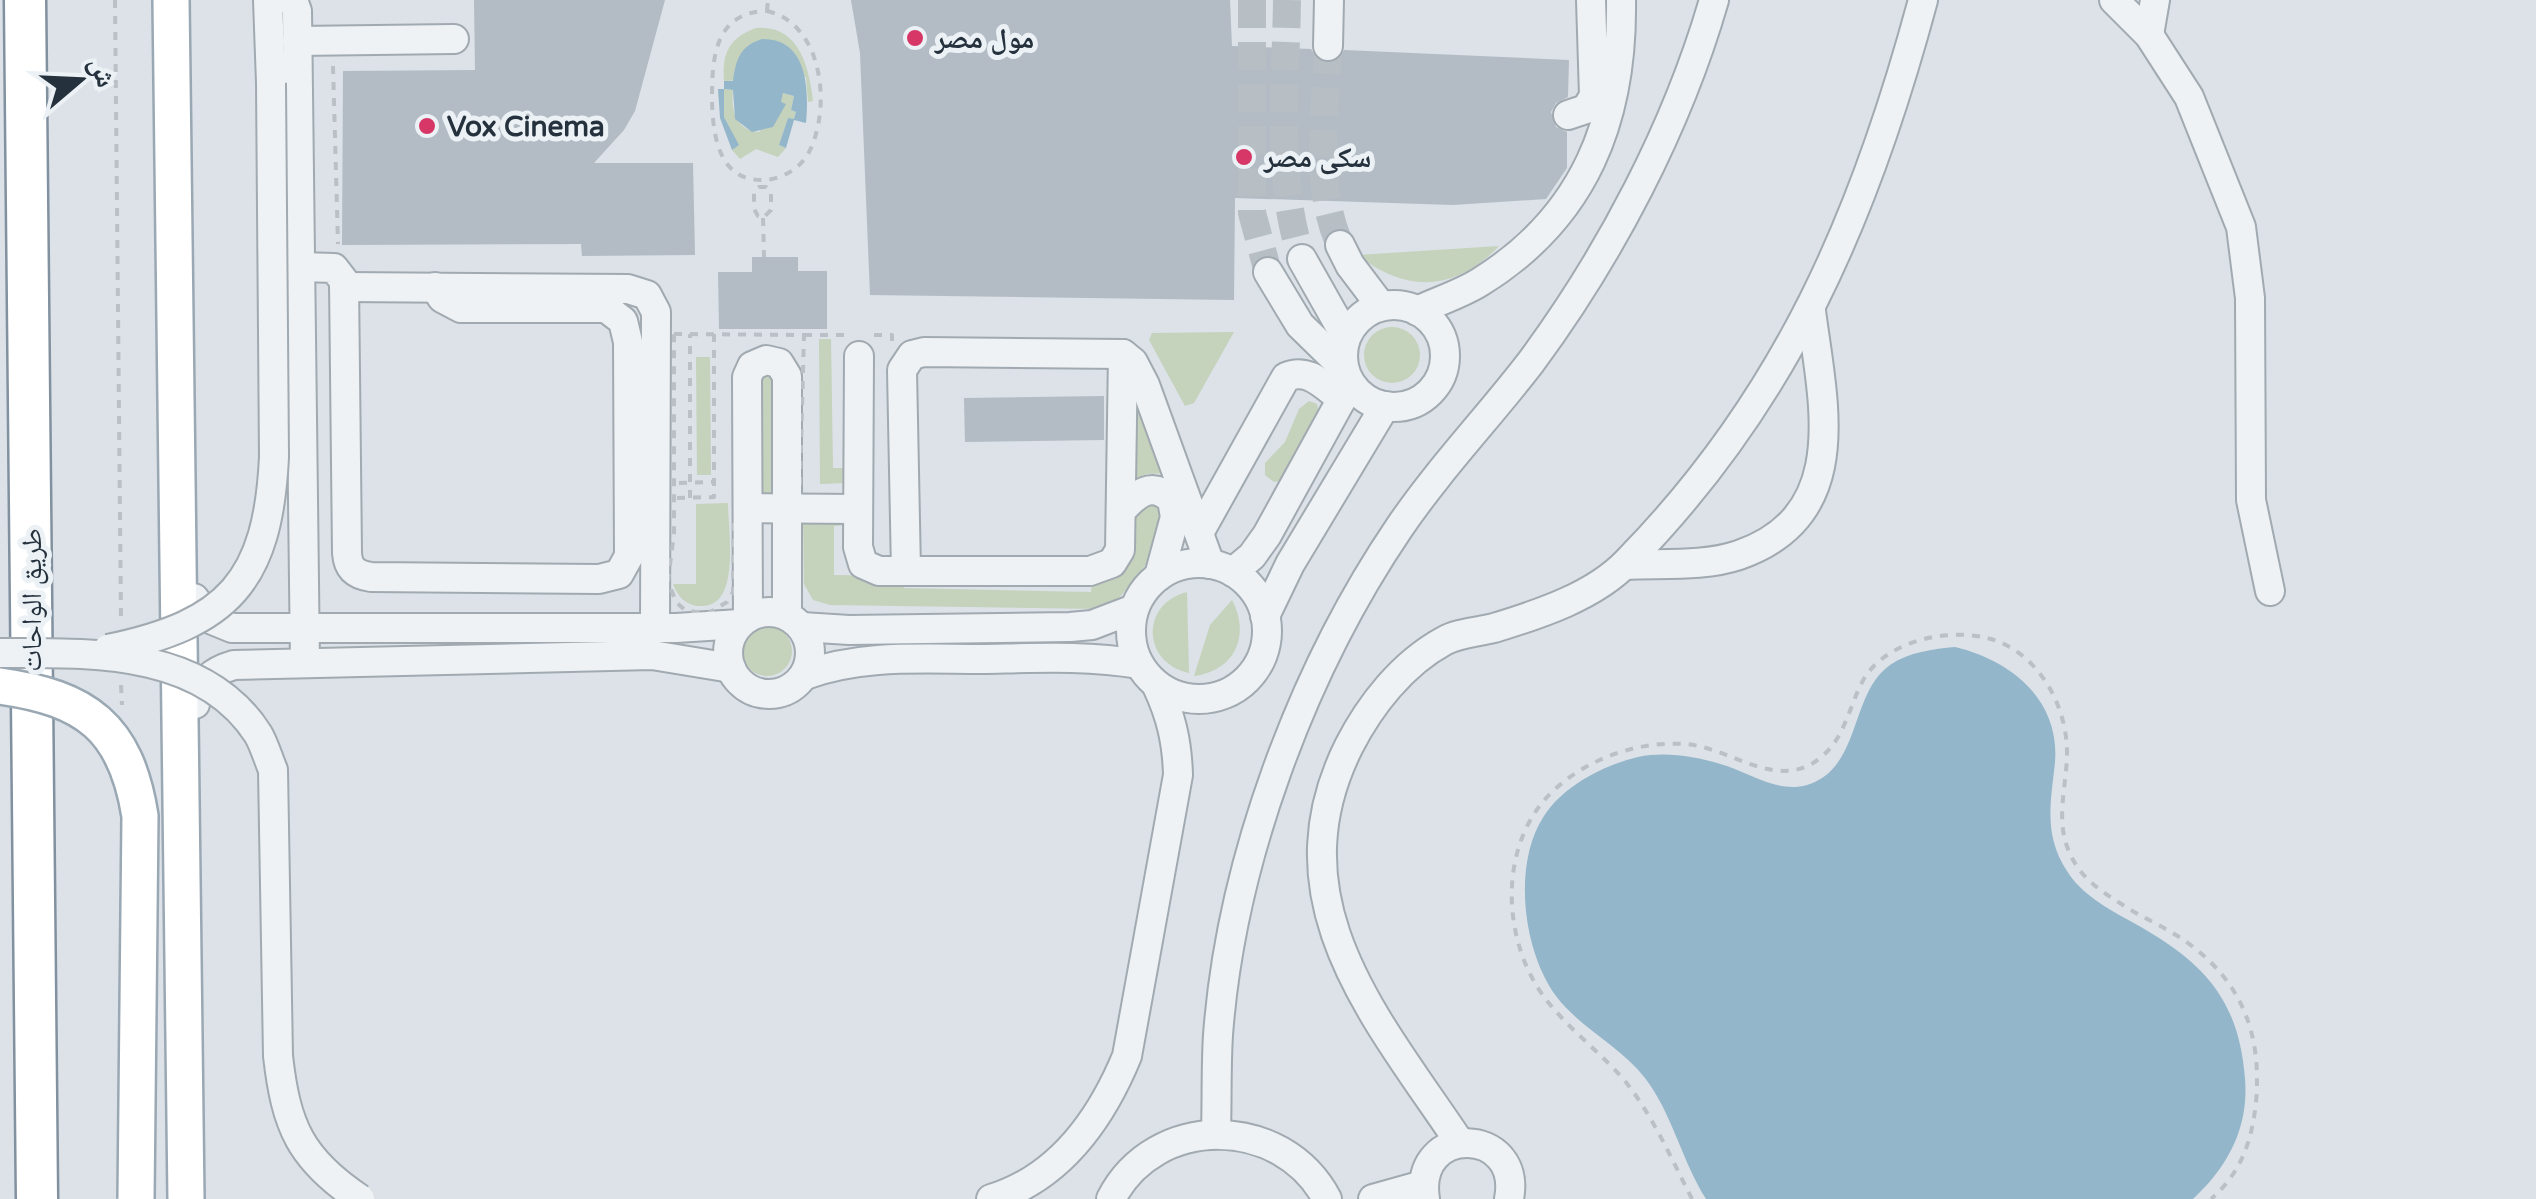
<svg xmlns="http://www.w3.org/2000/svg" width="2536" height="1199" viewBox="0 0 2536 1199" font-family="'Varela Round','Noto Naskh Arabic',sans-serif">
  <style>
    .green { fill: #c5d2bc }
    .water { fill: #94b6ca }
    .building { fill: #b3bcc4 }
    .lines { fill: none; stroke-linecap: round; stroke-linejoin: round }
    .minor-tunnel { stroke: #b7bfc5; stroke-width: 28; stroke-dasharray: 28 14; stroke-linecap: butt }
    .minor-casing { stroke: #a1aab1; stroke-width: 32 }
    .major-casing { stroke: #9aa8b4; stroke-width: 40 }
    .highway-casing { stroke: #82919f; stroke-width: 45 }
    .path { stroke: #bac0c5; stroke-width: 4; stroke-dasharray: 8 8; stroke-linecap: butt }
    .minor { stroke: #eff2f5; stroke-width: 28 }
    .major { stroke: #fff; stroke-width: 35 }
    .highway { stroke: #fff; stroke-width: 40 }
    .minor-bridge-casing { stroke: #a1aab1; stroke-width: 32; stroke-linecap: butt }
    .major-bridge-casing { stroke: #9aa8b4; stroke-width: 40; stroke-linecap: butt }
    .minor-bridge { stroke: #eff2f5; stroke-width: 28 }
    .major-bridge { stroke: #fff; stroke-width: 35 }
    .poi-dot { fill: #d63766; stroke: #ebf1f5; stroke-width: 4 }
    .labels { text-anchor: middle; stroke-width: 10; stroke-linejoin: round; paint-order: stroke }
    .poi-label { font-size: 28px; font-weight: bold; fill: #25323e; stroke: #ebf1f5; text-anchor: start }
    .street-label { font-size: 28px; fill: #25323e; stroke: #ebf1f5 }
  </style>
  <rect width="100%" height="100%" fill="#dce2e7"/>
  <g class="green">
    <path d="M756,28C799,25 809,66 813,101L808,102L806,77L724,81C722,53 729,38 756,28Z"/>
    <path d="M724,89L733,90C731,110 735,130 759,132L785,104L780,102L783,93L794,96L791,110L796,112L794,120L788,118L779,145L786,148L778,157L756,149L740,159L732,150L738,145L724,117Z"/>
    <path d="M1499,246C1456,291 1406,294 1358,255Z"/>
    <circle cx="1392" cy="355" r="28"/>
    <path d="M1234,332L1194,403L1185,406L1149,340L1152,333Z"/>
    <path d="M819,339H831L833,468H849L848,483L820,484Z"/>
    <path d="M696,357H710L711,475H697Z"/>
    <path d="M760,372L775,373L781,493L760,498Z"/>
    <path d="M1132,389L1169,473L1147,474L1126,483Z"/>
    <path d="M1309,401L1317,404L1319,412L1285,478L1280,481L1274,482L1265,475V463L1285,442L1299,409Z"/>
    <path d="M1162,501V544L1120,597L1099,609L830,605L813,600L804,584L803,515L848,514V525L834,526V575L904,576V588L1091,592L1093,576L1138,503Z"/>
    <path d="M728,503C728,530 741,606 702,606C687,607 678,597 673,584H696V504Z"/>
    <path d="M1187,592L1189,673C1142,663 1140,604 1187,592Z"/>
    <path d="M1232,600C1251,636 1234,671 1194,676L1210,625Z"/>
    <circle cx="767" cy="651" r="25"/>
  </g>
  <g class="water">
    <path d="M762,39C808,38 809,90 806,123L794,120L786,148L779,145L788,118L794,119L796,112L791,110L794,96L783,93L781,102L786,104L773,127L752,132L735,119L733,90L724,89V117L739,145L732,150L720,118L718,89H724V81H733C736,59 740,46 762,39Z"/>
    <path d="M1955,647C2010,660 2060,699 2055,762C2051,802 2043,834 2067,871C2081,894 2108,909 2132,922C2201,960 2239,997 2245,1079C2249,1127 2228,1167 2193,1199H1706C1682,1161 1672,1113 1645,1078C1620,1046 1580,1028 1556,996C1523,951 1512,864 1544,816C1563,786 1604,765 1638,757C1667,751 1699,757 1727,766C1753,775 1779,793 1807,785C1862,768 1849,694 1890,665C1909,652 1933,649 1955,647Z"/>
  </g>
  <g class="building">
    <path d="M474,0H665L635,111L624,130L594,163H693L695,255L582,256L581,244L342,245L343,71L475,70Z"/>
    <path d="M851,0H1230L1232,46L1311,49L1318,60L1327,63L1337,61L1344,50L1569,60L1568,97L1556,103L1551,112L1556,127L1567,132V168L1546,199L1453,205L1235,198L1234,300L870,295L860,53Z"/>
    <path d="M752,257H798V271H827V329H719L718,272H752Z"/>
    <path d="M1104,396V440L965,442L964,398Z"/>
  </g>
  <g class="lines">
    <g class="minor-tunnel">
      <path d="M1252,0V213L1268,272"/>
      <path d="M1287,0C1286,83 1275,180 1302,259"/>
      <path d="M1328,46C1326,112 1313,184 1340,245"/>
    </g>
    <defs>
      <g id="minor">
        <path d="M268,0L271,83"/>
        <path d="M293,0L297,11L305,663"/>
        <path d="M2114,0L2149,35L2189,97L2241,227L2250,298L2251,500L2270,591"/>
        <path d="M2149,35L2155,0"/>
        <path d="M297,41L454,39"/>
        <path d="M1328,46L1329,0"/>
        <path d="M1568,115L1586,109L1594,96L1591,0"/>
        <path d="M1340,245L1350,265L1381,306"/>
        <path d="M1302,259L1346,337"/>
        <path d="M301,267L334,268L344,281L347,553C348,569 356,575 371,577L599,579L619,574L629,556L628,342L623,321L606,308H461L442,298L435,287"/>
        <path d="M1268,272L1300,325L1344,368"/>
        <path d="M344,287L628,289L647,295L656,312L655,628"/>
        <circle cx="1394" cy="356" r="51"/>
        <path d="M1417,311C1438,301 1461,294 1480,282C1585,217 1623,119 1621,0"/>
        <path d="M859,356L858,547L863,564L879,571H1090L1112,563L1120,550L1123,354"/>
        <path d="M748,508L858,509"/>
        <path d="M1121,511C1136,494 1152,480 1172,500L1175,517L1159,576"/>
        <path d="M1199,533L1286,377C1309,367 1324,386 1342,399"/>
        <circle cx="1199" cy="631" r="68"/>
        <path d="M1625,565C1661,563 1704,567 1739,555C1853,515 1823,403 1811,311"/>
        <path d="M906,571L902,370L912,355L924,352L1123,354L1133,362L1145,385L1210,564"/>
        <path d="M1233,572L1252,556L1267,535L1350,384"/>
        <path d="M194,598L210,619L232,628H676L740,624"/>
        <circle cx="769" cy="653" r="41"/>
        <path d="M1265,616L1290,564L1385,406"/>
        <path d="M748,618L747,377L752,366L766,360L779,363L787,376V616"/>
        <path d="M802,627L849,630L1070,627L1092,625L1134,609"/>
        <path d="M805,675C862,654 922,659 982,659C1035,658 1087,655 1139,664"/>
        <path d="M195,704C200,681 213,671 234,665L652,655L731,668"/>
        <path d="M1216,1133C1217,1101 1216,1067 1218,1035C1231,862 1302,671 1399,528C1439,469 1488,418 1531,362C1610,255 1677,128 1714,0"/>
        <path d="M1460,1143C1378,1020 1271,902 1349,746C1370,705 1402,664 1444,641C1458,633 1478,632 1494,628C1540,614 1595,596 1628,561C1787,399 1865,216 1923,0"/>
        <path d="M991,1199C1060,1178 1101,1119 1127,1056L1178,775C1177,741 1171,716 1157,686"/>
        <path d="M1111,1199C1155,1113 1282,1114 1327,1199"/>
        <path d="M1373,1199L1423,1185"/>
        <path d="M1425,1199C1413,1123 1523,1126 1509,1199"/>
      </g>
      <path id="major" d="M171,0L186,1199"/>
      <path id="highway" d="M25,0L37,1199"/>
    </defs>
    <use href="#minor" class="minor-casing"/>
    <use href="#major" class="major-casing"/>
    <use href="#highway" class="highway-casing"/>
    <g class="path">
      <path d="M115,0L121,620"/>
      <path d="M767,11C824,24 832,110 808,154C800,167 787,176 772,179C720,187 713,139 712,101C712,61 713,12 767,11Z"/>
      <path d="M767,11L768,0"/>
      <path d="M333,66L338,244"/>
      <path d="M759,187H766L771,192V210L763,218L758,216L754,209V192Z"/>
      <path d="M763,218L764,257"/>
      <path d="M674,334L804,335L799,521L734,520L733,592L727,602L707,614L685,610L676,602L668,581L674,533Z"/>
      <path d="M804,335H845"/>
      <path d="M874,335H892V343"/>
      <path d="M679,483L714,482"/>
      <path d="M677,498L714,497V334"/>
      <path d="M690,498V334"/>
      <path d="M121,685L122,705"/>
      <path d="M1692,1199C1672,1160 1653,1116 1625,1081C1601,1053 1571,1031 1548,1002C1501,944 1497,845 1552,792C1586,759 1637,741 1684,744C1729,746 1777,793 1820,758C1846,738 1849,704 1865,677C1891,637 1962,624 2004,644C2045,664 2068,712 2067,756C2066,787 2056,820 2068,849C2079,878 2101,891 2126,907C2145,919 2167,928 2185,941C2242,981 2262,1034 2256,1102C2252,1141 2241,1173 2211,1199"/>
    </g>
    <use href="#minor" class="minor"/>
    <use href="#major" class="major"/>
    <use href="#highway" class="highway"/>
    <defs>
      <g id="minor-bridge">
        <path d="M108,649C229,624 268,581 274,457L271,83"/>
        <path d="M0,653C89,653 203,648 258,734C264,744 268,758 273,770L278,1056C286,1126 300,1159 360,1199"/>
      </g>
      <path id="major-bridge" d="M0,686C86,698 126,727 140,816L136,1199"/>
    </defs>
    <use href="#minor-bridge" class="minor-bridge-casing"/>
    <use href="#major-bridge" class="major-bridge-casing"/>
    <use href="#minor-bridge" class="minor-bridge"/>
    <use href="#major-bridge" class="major-bridge"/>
  </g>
  <g class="poi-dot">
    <circle cx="915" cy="38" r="10"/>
    <circle cx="427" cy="126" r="10"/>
    <circle cx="1244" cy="157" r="10"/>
  </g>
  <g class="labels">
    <g class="poi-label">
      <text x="935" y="48">مول مصر</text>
      <text x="447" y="136">Vox Cinema</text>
      <text x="1264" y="167">سكى مصر</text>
    </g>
    <g class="street-label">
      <text transform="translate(31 600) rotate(-90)" y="10">طريق الواحات</text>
    </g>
  </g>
  <g transform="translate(80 80) rotate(71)" stroke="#ebf1f5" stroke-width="8" paint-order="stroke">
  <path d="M0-8L18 38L0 25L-18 38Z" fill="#25323e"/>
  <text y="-15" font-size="28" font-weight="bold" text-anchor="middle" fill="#25323e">ش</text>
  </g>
</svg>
